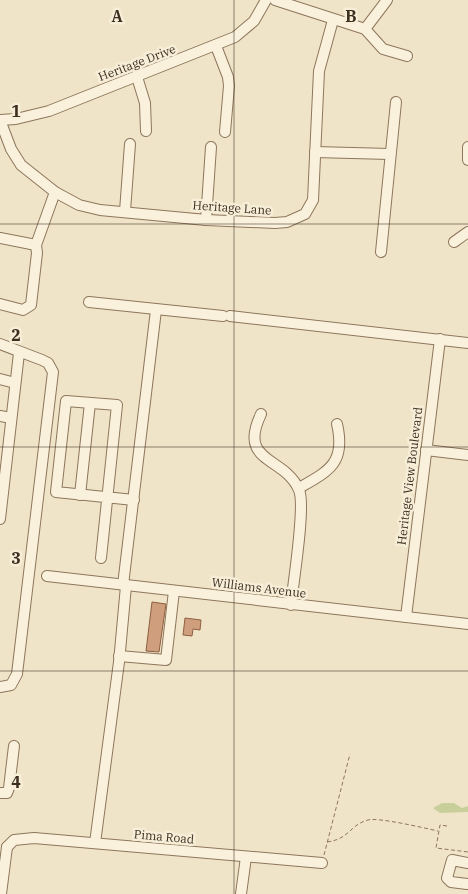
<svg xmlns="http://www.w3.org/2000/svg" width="468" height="894" viewBox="0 0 468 894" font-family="'IBM Plex Serif',serif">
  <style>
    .green { fill: #c9cf9b }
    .building { fill: #cf9f7d; stroke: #8d5f41 }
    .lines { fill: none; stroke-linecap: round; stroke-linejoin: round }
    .minor-casing { stroke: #8d765c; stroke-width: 12 }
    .path { stroke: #8d765c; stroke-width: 1; stroke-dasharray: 4 2.5; stroke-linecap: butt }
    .minor { stroke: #faf1dc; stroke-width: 10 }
    .grid { fill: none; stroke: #3d2e20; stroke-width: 1; stroke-opacity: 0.55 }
    .labels { text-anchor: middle; stroke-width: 5; stroke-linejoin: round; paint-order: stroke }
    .street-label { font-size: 12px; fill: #3d2e20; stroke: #f7eed8 }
    .grid-label { font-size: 16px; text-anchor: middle; font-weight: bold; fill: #3d2e20; stroke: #f7eed8; stroke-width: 5; stroke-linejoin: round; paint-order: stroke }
  </style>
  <rect width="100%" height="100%" fill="#f0e4c8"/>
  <path class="green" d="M442,803H454L462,808L468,806V812L440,813L433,808Z"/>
  <g class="building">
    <path d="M152,602L166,604L159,652L146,651Z"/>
    <path d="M185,618L201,620L200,630L193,629L192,636L183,635Z"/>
  </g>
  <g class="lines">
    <defs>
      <g id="minor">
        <path d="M275,0L365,29L383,49L407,56"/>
        <path d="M365,29L387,0"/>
        <path d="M216,46L228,77L229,86L225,132"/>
        <path d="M137,77L145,103L146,131"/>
        <path d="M0,120L11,149L21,165L55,192L79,205L100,210L206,220L275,223L287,222L305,214L313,200L319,71L333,20"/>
        <path d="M0,120L16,119L49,111L235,37L254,21L266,0"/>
        <path d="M468,147V160"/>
        <path d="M315,152L390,154"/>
        <path d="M125,211L130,144"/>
        <path d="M206,220L211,147"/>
        <path d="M0,238L36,245"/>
        <path d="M454,242L468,232"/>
        <path d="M381,252L396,102"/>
        <path d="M89,302L223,316"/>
        <path d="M0,304L23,310L31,305L37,253L36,245L55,192"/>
        <path d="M230,316L468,343"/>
        <path d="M0,344L42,360L48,363L53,372L17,674L11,685L0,687"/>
        <path d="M0,379L15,383"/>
        <path d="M261,414C237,464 285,456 299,490C306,506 293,583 291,605"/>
        <path d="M0,416L11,418"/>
        <path d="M426,450L468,455"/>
        <path d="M299,488C329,471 346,463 337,424"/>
        <path d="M80,495L90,403"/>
        <path d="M0,519L19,353"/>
        <path d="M101,558L117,405L66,401L56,492L134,500"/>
        <path d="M47,576L468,624"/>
        <path d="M123,585L156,310"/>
        <path d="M406,617L440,339"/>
        <path d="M119,656L166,660L174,591"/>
        <path d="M0,793H7L9,788L14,746"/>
        <path d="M95,843L119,662L126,586"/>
        <path d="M7,847L14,840L34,838L322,863"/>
        <path d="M467,884L451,882L447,878L452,860L468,863"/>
        <path d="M1,894L7,847"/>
        <path d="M241,894L246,857"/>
      </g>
    </defs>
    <use href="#minor" class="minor-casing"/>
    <g class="path">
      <path d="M447,826L440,825L436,848L468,852"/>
      <path d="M327,842C350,839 349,825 368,820C378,817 424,828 438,831"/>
      <path d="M324,855L350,754"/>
    </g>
    <use href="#minor" class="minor"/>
  </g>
  <path class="grid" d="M234,0V894M0,224H468M0,447H468M0,671H468"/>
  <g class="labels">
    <g class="street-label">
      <text transform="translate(137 63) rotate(-21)" y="4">Heritage Drive</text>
      <text transform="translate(232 208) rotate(4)" y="4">Heritage Lane</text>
      <text transform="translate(410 476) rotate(-83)" y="4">Heritage View Boulevard</text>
      <text transform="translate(259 588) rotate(7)" y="4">Williams Avenue</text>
      <text transform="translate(164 837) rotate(5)" y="4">Pima Road</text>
    </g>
  </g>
  <g class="grid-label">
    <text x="117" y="22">A</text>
    <text x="351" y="22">B</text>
    <text x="16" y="117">1</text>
    <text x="16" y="341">2</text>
    <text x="16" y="564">3</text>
    <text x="16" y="788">4</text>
  </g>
</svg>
